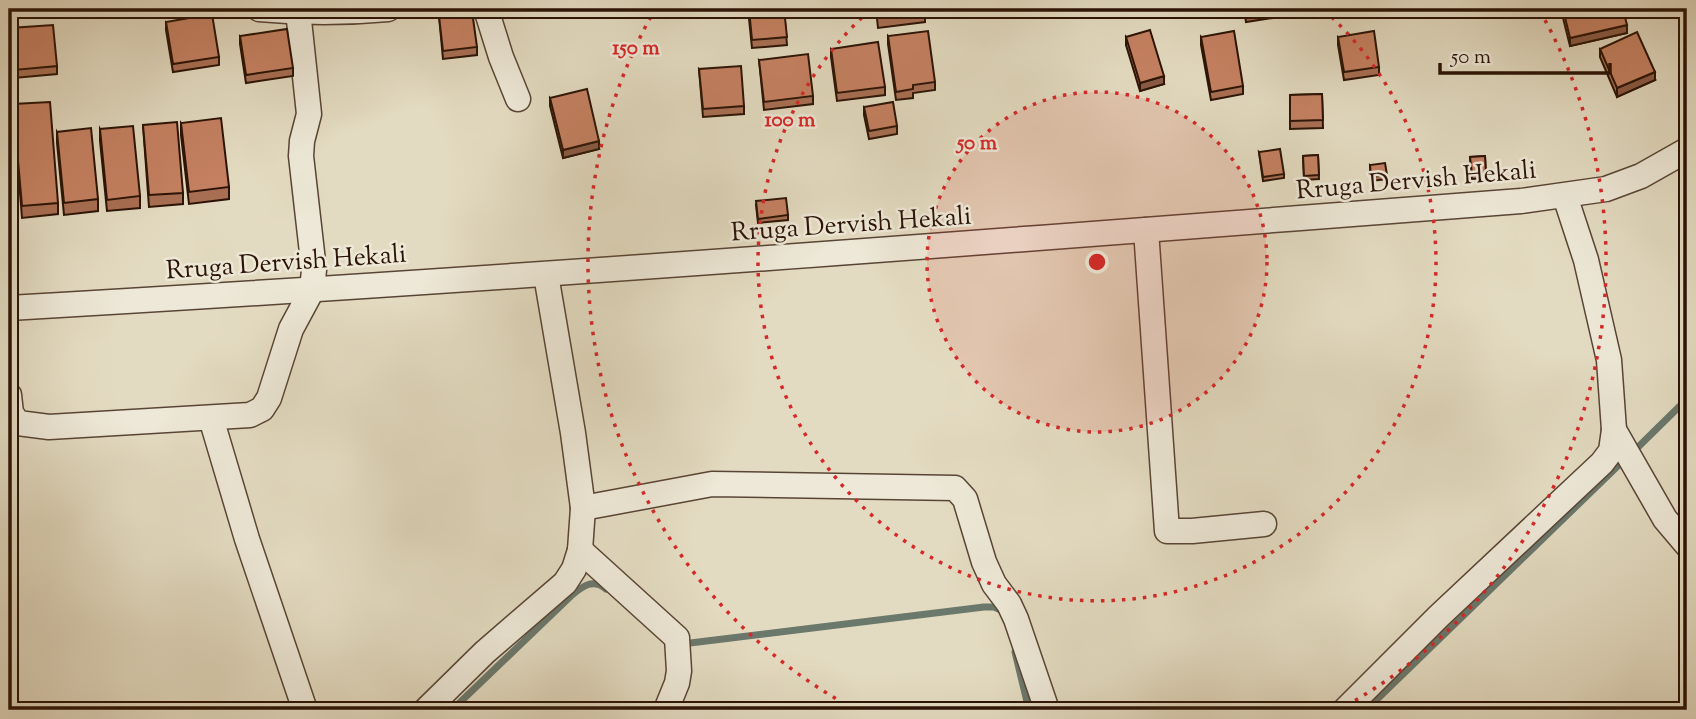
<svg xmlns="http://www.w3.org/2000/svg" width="1696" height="719" viewBox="0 0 1696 719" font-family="'Sorts Mill Goudy',serif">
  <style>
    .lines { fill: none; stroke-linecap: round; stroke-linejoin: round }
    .stream { stroke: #6b786c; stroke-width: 7 }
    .street-casing { stroke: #594535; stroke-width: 27 }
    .street { stroke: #ede8d7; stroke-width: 24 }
    .wall { fill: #a96f54; stroke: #2b1306; stroke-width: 2 }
    .shaded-wall { fill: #8a5a45; stroke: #2b1306; stroke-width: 2 }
    .building { fill: #c58162; stroke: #2b1306; stroke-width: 2 }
    .ring { fill: none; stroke: #d62828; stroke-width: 3.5; stroke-dasharray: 3.5 7 }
    .labels { text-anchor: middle; stroke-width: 5; stroke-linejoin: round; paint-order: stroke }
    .street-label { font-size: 26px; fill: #2b1306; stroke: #ede8d7 }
    .centre { fill: #d62828; stroke: #ede8d7; stroke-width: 3.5 }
    .ring-label { font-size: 21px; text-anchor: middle; font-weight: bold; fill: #d62828; stroke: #ede8d7; stroke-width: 5; stroke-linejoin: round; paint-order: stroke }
  </style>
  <rect width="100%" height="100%" fill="#e3dbc1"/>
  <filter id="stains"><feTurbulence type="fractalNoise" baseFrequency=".00286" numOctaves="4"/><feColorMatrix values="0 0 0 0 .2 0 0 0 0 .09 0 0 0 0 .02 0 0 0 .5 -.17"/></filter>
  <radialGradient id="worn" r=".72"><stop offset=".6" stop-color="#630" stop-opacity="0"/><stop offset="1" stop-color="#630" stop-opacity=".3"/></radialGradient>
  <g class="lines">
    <g class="stream">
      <path d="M1633,452L1687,399"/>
      <path d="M682,644L984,607H994L1003,611"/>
      <path d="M1015,652L1029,710"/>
      <path d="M452,710L572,595C583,586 593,578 606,589"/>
      <path d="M1366,710L1624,460"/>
    </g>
    <defs>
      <g id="street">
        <path d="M259,9C302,13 345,13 388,9"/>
        <path d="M486,9L501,57L518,99"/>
        <path d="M1146,230L1167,531H1192L1264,524"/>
        <path d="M9,308C513,279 1017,240 1521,201L1606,189L1641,176L1687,150"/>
        <path d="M9,395L11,413L18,423L49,427L250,415L262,409L269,398L291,329L312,290L314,270L301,156L302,141L309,114L298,11"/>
        <path d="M211,418L247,539L305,710"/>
        <path d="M1614,430L1665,519L1687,545"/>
        <path d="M583,508L712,484L955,488L965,499L984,562L994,584L1009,604L1016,619L1047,710"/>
        <path d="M580,550L677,638L679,671L677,683L666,710"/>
        <path d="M426,710L485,652L565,583L574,569L580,550L583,508L573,433L546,275"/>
        <path d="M1345,710L1439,616L1602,463L1611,451L1614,430L1609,360L1586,260L1565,196"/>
      </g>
    </defs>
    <use href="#street" class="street-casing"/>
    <use href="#street" class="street"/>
  </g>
  <g class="wall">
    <path d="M748,9H784L787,45L752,48Z"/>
    <path d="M876,9H925V22L878,28Z"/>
    <path d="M1034,9H1055L1034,12Z"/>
    <path d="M1244,9H1286V16L1246,22Z"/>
    <path d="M1562,9H1623L1627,33L1570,46L1562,14Z"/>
    <path d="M439,16L477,47V55L443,59Z"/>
    <path d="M166,22L219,57V65L173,72L166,30Z"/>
    <path d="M10,28L57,66V74L14,78Z"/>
    <path d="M240,36L293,68V76L246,83L240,44Z"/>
    <path d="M888,36L935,82V90L913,93V98L896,100L888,44Z"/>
    <path d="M1126,37L1164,84L1140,91L1126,45Z"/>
    <path d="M1201,37L1243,86V94L1211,100L1201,45Z"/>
    <path d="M1338,37L1379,67V75L1344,80L1338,45Z"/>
    <path d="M831,49L885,87V95L837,101L831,57Z"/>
    <path d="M1600,49L1655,80L1617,97L1600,57Z"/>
    <path d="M759,60L813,96V104L764,110Z"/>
    <path d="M699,69L744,106V114L703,117Z"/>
    <path d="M1322,94L1323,128L1290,129V95Z"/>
    <path d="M550,98L599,149L563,158L550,106Z"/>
    <path d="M13,104L58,203V214L22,218Z"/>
    <path d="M864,107L897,126V134L869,139L864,115Z"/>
    <path d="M181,123L229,187V199L189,204L181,135Z"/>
    <path d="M143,125L183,193V204L149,207Z"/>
    <path d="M100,129L140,196V208L107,211L100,141Z"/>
    <path d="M57,132L98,199V211L64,215L57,143Z"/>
    <path d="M1259,152L1284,174V178L1263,181Z"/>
    <path d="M1318,155L1319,179L1304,180L1303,156Z"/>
    <path d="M1485,156L1486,178L1472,179L1470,157Z"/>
    <path d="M1370,165L1387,175V179L1371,181Z"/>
    <path d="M756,205L788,215V220L758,223Z"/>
  </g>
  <g class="shaded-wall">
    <path d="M1627,25V33L1570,46V38Z"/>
    <path d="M1655,72V80L1617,97V88Z"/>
    <path d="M1164,76V84L1140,91V83Z"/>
    <path d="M599,141V149L563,158V150Z"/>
  </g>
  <g class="building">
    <path d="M749,9H784L787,37L752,40Z"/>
    <path d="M877,9H925V10L878,16Z"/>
    <path d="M1245,9H1282L1246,14Z"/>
    <path d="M1563,9H1623L1627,25L1570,38Z"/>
    <path d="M472,11L477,47L443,51L439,16Z"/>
    <path d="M212,14L219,57L173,64L166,22Z"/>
    <path d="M53,25L57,66L14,70L10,28Z"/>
    <path d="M287,29L293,68L246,75L240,36Z"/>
    <path d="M1150,30L1164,76L1140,83L1126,37Z"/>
    <path d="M928,31L935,82L913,85V89L896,92L888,36Z"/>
    <path d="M1234,31L1243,86L1211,92L1201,37Z"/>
    <path d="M1374,31L1379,67L1344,72L1338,37Z"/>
    <path d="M1637,32L1655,72L1617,88L1600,49Z"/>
    <path d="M878,42L885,87L837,93L831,49Z"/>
    <path d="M808,54L813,96L764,102L759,60Z"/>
    <path d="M741,66L744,106L703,109L699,69Z"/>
    <path d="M587,89L599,141L563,150L550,98Z"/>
    <path d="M1322,94L1323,120L1290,121V95Z"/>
    <path d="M50,102L58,203L22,206L13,104Z"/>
    <path d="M893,102L897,126L869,131L864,107Z"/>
    <path d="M221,118L229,187L189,192L181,123Z"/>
    <path d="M177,122L183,193L149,195L143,125Z"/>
    <path d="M133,126L140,196L107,200L100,129Z"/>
    <path d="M91,128L98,199L64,203L57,132Z"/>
    <path d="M1280,149L1284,174L1263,177L1259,152Z"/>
    <path d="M1318,155L1319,175L1304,176L1303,156Z"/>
    <path d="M1485,156L1486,173L1472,174L1470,157Z"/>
    <path d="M1385,163L1387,175L1371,177L1370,165Z"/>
    <path d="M786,198L788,215L758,219L756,201Z"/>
  </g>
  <circle cx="1097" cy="262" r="170" fill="#d62828" fill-opacity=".12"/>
  <g class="ring">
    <circle cx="1097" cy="262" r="170"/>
    <path d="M1324 10A339 339 0 1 1 870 10"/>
    <path d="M854 709A509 509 0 0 1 654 11M1540 11A509 509 0 0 1 1340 709"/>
  </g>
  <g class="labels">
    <g class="street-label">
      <text transform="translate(1416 179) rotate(-5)" y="9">Rruga Dervish Hekali</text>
      <text transform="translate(851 223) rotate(-4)" y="9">Rruga Dervish Hekali</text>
      <text transform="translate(286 261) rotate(-4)" y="9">Rruga Dervish Hekali</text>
    </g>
  </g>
  <circle cx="1097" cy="262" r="10" class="centre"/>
  <g class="ring-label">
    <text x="636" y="54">150 m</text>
    <text x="790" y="126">100 m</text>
    <text x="977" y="149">50 m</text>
  </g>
  <rect width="1696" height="719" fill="none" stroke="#e3dbc1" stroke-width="35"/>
  <rect x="10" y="10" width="1675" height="698" fill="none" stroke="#2b1306" stroke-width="3.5"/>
  <rect x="18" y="18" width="1661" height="684" fill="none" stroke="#2b1306" stroke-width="2"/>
  <path d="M1440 63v10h170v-10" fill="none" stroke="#2b1306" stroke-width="3.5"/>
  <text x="1451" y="63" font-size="21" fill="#2b1306" stroke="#ede8d7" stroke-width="5" paint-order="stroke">50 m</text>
  <rect width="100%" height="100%" filter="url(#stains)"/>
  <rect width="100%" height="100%" fill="url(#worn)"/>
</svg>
